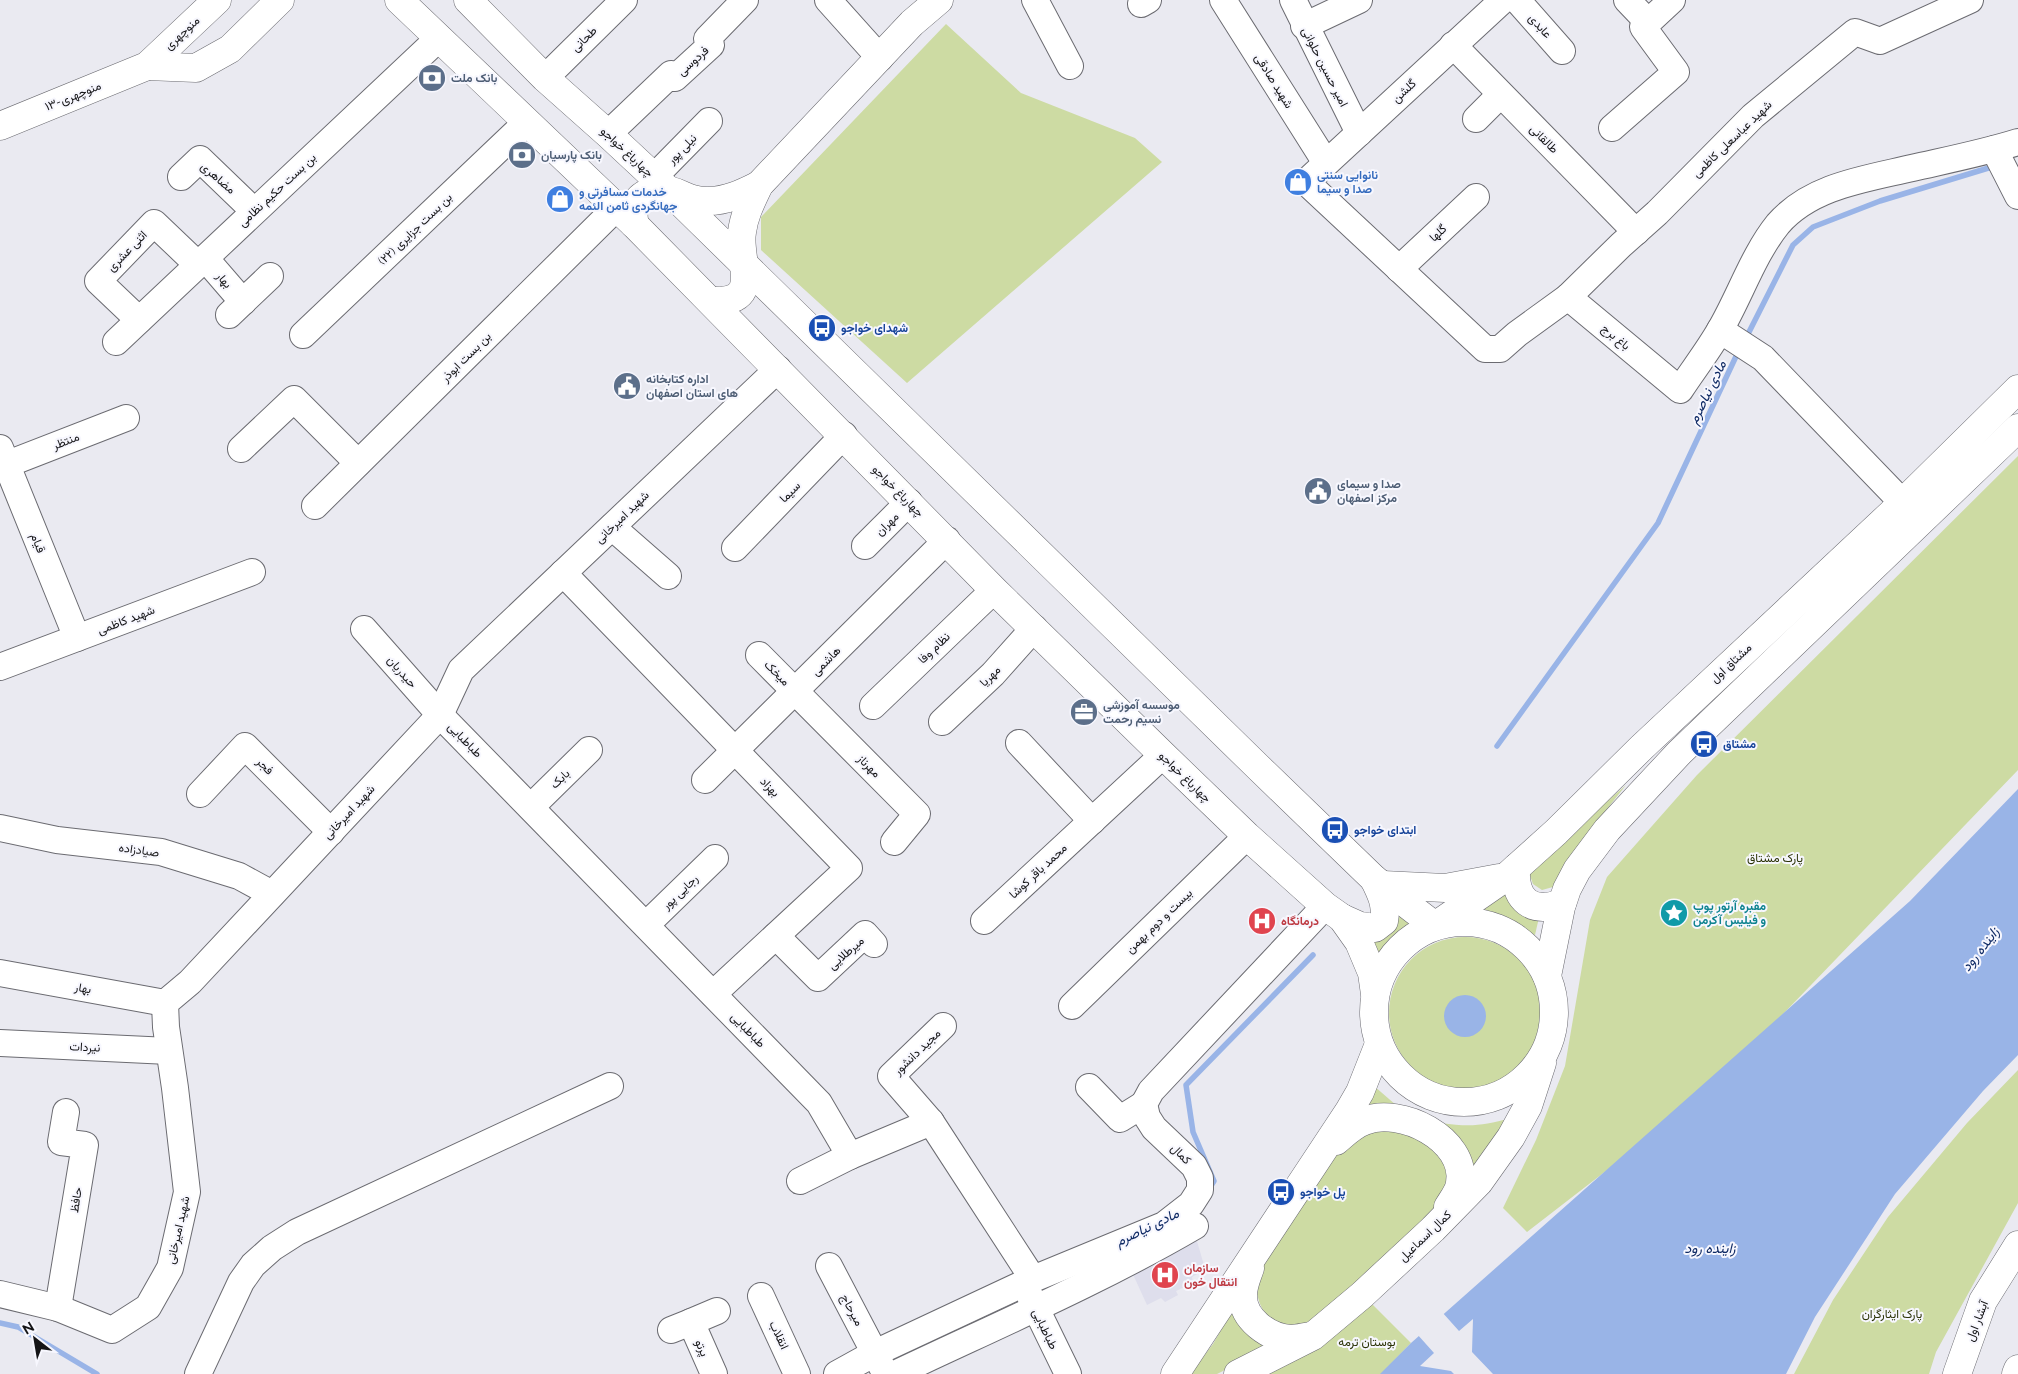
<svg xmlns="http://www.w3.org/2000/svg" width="2018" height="1374" viewBox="0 0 2018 1374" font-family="Raleway,Vazirmatn,sans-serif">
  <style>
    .built { fill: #dedeec }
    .green { fill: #cddba3 }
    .water { fill: #99b4e7 }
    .pier { fill: #eaeaf1 }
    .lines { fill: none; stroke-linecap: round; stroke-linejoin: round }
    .stream { stroke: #99b4e7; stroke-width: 5.5 }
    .minor-casing { stroke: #6b6b71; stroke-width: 28 }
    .major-casing { stroke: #6b6b71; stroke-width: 29 }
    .minor { stroke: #fff; stroke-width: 26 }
    .major { stroke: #fff; stroke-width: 28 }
    .labels { text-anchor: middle; stroke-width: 4; stroke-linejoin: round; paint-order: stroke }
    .street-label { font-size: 12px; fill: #141416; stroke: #f7f7fe }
    .service-label { font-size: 12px; font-weight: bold; fill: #4e5e75; stroke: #f7f7fe; text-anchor: start }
    .shop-label { font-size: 12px; font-weight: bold; fill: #366cbe; stroke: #f7f7fe; text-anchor: start }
    .transit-label { font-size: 12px; font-weight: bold; fill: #164399; stroke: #f7f7fe; text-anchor: start }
    .park-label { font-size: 12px; fill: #2b3306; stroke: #f7f7fe }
    .culture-label { font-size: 12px; font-weight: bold; fill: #0d838f; stroke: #f7f7fe; text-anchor: start }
    .health-label { font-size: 12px; font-weight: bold; fill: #be3a42; stroke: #f7f7fe; text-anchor: start }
    .water-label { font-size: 14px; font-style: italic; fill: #0e2964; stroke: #f7f7fe }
  </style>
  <rect width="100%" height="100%" fill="#eaeaf1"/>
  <path class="built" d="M1196,1238L1204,1265L1199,1268L1201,1272L1192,1277L1193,1283L1176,1291L1178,1295L1165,1302L1161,1298L1147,1305L1131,1270Z"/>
  <g class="green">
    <path d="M946,24L1021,93L1135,138L1162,162L907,383L761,250V217Z"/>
    <path d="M2018,456V770L1708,1092L1527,1232L1503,1208L1536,1140L1565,1066L1590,920L1607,877L1697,775Z"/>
    <path d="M1626,785L1580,843L1553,887L1542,890L1533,884L1528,870Z"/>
    <path d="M1509,886L1540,913L1535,935L1484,909Z"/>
    <path d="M1396,905L1424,925C1400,938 1389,948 1376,972L1370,935Z"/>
    <circle cx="1465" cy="1013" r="76"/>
    <path d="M2018,1070V1203L1936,1352L1929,1374H1794L1833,1300L1888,1217L1967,1123Z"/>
    <path d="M1374,1086L1404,1112L1362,1111Z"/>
    <path d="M1511,1118L1472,1169L1441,1123C1470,1127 1482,1126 1511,1118Z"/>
    <path d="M1372,1130L1413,1132L1442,1157L1448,1176L1442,1202L1320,1318L1303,1329C1295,1327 1284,1326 1276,1322C1257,1311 1254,1290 1259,1271L1335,1153Z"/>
    <path d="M1370,1302L1411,1343L1381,1374H1248Z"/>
    <path d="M1232,1311L1269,1348L1217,1374H1190L1213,1344Z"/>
  </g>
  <g class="water">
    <path d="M2018,789V1055L1983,1091L1895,1194L1815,1317L1786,1374H1380L1411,1343L1910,901Z"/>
    <circle cx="1465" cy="1016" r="21"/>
  </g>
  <path class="pier" d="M1442,1312L1459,1331L1473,1319L1472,1352L1493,1374H1454L1451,1371L1420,1366L1434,1353L1417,1334Z"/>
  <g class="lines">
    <g class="stream">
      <path d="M1746,338L1793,245L1813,227L1880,201L1995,166"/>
      <path d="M1497,746L1658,523L1739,350"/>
      <path d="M1209,1189L1214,1181L1193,1132L1186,1085L1313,955"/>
      <path d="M0,1323L18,1327L97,1374"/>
    </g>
    <defs>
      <g id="minor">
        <path d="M828,0L880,58"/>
        <path d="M1035,0L1070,66"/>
        <path d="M1223,0L1326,163"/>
        <path d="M1293,0L1359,133"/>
        <path d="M1503,0L1306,182L1485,349H1500L1517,334L1568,297L1621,245L1657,213L1753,116L1855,32L1880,41L1970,0"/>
        <path d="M1517,0L1562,51"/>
        <path d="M1627,0L1648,22"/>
        <path d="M1141,4L1148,0"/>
        <path d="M1304,26L1359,0"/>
        <path d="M1453,45L1636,232"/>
        <path d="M545,78L624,0"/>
        <path d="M1476,119L1500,95"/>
        <path d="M1612,128L1676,72L1643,27L1672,0"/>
        <path d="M608,134L671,74L675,78L711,45L707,39L745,0"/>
        <path d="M1994,149L2018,196"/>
        <path d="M181,177L200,159L254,211"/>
        <path d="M654,177L709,121"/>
        <path d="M205,258L243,302"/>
        <path d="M1399,269L1476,197"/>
        <path d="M1568,297L1680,390C1693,370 1708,351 1720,330C1740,296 1753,255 1778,224C1811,186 1865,179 1912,168C1947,160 1983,153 2018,142"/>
        <path d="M229,315L270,276"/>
        <path d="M139,320L98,281L154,223L197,264"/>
        <path d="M1720,330L1763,358L1903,503"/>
        <path d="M303,335L527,122"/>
        <path d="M116,342L439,38"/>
        <path d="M0,448L77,638"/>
        <path d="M241,449L294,399L358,463"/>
        <path d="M0,467L126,418"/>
        <path d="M315,506L617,207"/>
        <path d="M612,527L668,576"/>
        <path d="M865,546L909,502"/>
        <path d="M735,548L844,435"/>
        <path d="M563,573L849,868L713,994"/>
        <path d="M364,629L440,715L819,1103L850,1156L931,1122L1033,1279"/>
        <path d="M759,655L917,814L894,842"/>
        <path d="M0,667L252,572"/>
        <path d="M873,706L994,590"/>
        <path d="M942,722L993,674L1034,628"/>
        <path d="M1019,743L1092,821"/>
        <path d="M705,780L947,540"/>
        <path d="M200,794L245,746L331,832"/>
        <path d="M531,807L589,750"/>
        <path d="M0,828L57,840L161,852L239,876L272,894"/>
        <path d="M984,921L1163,755"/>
        <path d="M646,925L715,858"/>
        <path d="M776,936L818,978L865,934L874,944"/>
        <path d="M0,973L165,1003"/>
        <path d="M1072,1006L1247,836"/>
        <path d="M0,1043L169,1051"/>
        <path d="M1089,1087L1120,1119L1144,1104"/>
        <path d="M931,1122L891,1076L943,1026"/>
        <path d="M800,1181L850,1156"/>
        <path d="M829,1266L883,1369"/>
        <path d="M1028,1292L1068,1374"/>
        <path d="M0,1294L58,1308L112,1330L148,1307L170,1268L187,1192L175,1088L166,1027L165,1003L190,982L440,715L461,670L778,369"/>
        <path d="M761,1296L797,1374"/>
        <path d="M58,1308L85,1145L61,1142L66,1112"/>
        <path d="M691,1322L717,1311"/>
        <path d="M671,1330L691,1322L714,1374"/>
        <path d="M198,1374L241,1282L253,1265L272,1248L297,1232L610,1086"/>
        <path d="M837,1374L875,1353L1033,1279L1164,1225L1191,1204L1200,1190V1178L1194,1166L1154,1128L1147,1117L1144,1104L1151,1091L1325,906"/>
        <path d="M895,1374C996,1326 1099,1282 1195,1226"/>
      </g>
      <g id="major">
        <path d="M399,0L634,224L994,590L1163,755L1247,836L1325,906L1342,918L1359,942L1372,973L1375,994"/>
        <path d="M468,0L545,78L608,134L667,189L1258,767L1374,879L1435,926"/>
        <path d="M147,66L196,68L230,49L280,0"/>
        <path d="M0,126L147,66L217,0"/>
        <path d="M634,224C634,219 633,213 634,208C637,195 656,186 668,190C685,194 688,201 708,201C727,201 743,193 759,185"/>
        <path d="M712,301C765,303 737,261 742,232C744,215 752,200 759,185L912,23L939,0"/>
        <path d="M1516,868C1514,901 1532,914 1562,903"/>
        <path d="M1383,885L1445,888L1499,878"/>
        <path d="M1342,918L1360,926L1375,928L1384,921C1387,905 1381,893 1374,879"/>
        <circle cx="1464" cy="1012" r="90"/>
        <path d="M1435,926L1506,877L1556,832L1641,748L1892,513L2018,389"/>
        <path d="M1547,976L1561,907L1567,889L1577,870L1607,830L1679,753L2018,428"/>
        <path d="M1336,1141C1344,1134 1353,1125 1364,1121C1400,1106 1467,1139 1460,1183C1459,1192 1452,1200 1448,1207"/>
        <path d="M1250,1268C1247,1277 1243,1285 1243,1295C1242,1319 1269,1338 1291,1339C1297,1339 1304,1337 1311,1336"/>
        <path d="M1175,1374L1349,1111L1360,1092L1379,1044"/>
        <path d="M1238,1374L1313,1336L1362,1295L1433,1229L1479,1182L1511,1137L1528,1106L1542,1063"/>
        <path d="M1957,1374L1983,1301L2018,1245"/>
        <path d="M2016,1374L2018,1369"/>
      </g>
    </defs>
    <use href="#minor" class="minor-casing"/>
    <use href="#major" class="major-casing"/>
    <use href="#minor" class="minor"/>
    <use href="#major" class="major"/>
  </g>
  <defs>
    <symbol id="bank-disc" viewBox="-11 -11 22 22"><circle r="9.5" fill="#5c6f8a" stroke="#f7f7fe"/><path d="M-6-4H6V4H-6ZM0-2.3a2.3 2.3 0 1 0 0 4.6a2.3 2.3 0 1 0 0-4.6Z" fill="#fff"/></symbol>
    <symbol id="shop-disc" viewBox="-11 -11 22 22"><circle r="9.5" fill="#3f7fe0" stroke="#f7f7fe"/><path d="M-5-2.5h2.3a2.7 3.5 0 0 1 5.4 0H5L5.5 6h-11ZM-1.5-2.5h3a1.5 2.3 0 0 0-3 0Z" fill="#fff"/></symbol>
    <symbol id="bus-disc" viewBox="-11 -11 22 22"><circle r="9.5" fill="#1a4fb4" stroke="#f7f7fe"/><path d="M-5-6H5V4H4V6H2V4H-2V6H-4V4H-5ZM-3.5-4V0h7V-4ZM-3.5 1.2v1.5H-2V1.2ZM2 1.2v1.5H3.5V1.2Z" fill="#fff"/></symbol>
    <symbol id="civic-disc" viewBox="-11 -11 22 22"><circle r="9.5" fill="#5c6f8a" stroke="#f7f7fe"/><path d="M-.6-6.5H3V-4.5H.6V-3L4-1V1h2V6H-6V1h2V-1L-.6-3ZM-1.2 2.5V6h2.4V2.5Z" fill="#fff"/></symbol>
    <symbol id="office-disc" viewBox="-11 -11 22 22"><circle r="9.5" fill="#5c6f8a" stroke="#f7f7fe"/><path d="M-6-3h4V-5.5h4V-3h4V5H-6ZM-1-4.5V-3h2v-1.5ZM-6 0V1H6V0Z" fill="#fff"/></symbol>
    <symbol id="sight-disc" viewBox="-11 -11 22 22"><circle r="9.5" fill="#0f9aa8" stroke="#f7f7fe"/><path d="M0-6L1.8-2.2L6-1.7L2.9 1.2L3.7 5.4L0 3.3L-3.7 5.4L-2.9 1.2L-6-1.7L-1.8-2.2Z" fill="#fff"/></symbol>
    <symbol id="hospital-disc" viewBox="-11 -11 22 22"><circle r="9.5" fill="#e0444e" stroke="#f7f7fe"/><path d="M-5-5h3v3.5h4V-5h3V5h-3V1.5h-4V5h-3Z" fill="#fff"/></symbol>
  </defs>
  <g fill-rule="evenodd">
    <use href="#bank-disc" x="416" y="62" width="32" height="32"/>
    <use href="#bank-disc" x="506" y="139" width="32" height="32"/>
    <use href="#shop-disc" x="1282" y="166" width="32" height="32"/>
    <use href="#shop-disc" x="544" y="183" width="32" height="32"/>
    <use href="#bus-disc" x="806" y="312" width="32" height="32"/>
    <use href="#civic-disc" x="611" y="370" width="32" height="32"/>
    <use href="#civic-disc" x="1302" y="475" width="32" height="32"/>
    <use href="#office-disc" x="1068" y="696" width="32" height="32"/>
    <use href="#bus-disc" x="1688" y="728" width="32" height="32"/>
    <use href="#bus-disc" x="1319" y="814" width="32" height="32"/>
    <use href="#sight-disc" x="1658" y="897" width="32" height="32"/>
    <use href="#hospital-disc" x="1246" y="905" width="32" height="32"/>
    <use href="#bus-disc" x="1265" y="1176" width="32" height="32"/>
    <use href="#hospital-disc" x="1149" y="1259" width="32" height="32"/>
  </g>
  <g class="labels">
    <g class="street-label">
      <text transform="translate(1540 26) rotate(48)" y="4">عابدی</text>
      <text transform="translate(182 33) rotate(-43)" y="4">منوچهری</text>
      <text transform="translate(584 39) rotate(-45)" y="4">طحانی</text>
      <text transform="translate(693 61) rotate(-42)" y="4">فردوسی</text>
      <text transform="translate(1325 67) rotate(63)" y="4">امیر حسین حلوانی</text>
      <text transform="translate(1274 81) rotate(58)" y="4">شهید صادقی</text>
      <text transform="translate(1404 91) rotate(-43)" y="4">گلشن</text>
      <text transform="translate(73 96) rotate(-22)" y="4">۱۳-منوچهری</text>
      <text transform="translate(1544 139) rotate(45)" y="4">طالقانی</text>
      <text transform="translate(1732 139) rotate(-44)" y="4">شهید عباسعلی کاظمی</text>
      <text transform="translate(682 149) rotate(-46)" y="4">نیلی پور</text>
      <text transform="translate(627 152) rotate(43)" y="4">چهارباغ خواجو</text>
      <text transform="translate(218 178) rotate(41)" y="4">مضاهری</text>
      <text transform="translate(277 190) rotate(-43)" y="4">بن بست حکیم نظامی</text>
      <text transform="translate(415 229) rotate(-44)" y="4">بن بست جزایری (۲۲)</text>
      <text transform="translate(1438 233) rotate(-43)" y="4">گلها</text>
      <text transform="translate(127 251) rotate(-46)" y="4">اثنی عشری</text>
      <text transform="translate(224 280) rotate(49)" y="4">بهار</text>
      <text transform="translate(1616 337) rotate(40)" y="4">باغ برج</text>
      <text transform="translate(466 357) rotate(-45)" y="4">بن بست ابوذر</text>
      <text transform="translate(66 441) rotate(-21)" y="4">منتظر</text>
      <text transform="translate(898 491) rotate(45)" y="4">چهارباغ خواجو</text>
      <text transform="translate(790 492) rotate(-46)" y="4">سیما</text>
      <text transform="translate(622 517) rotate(-44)" y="4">شهید امیرخانی</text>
      <text transform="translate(887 524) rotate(-45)" y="4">مهران</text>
      <text transform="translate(38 543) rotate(68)" y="4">قیام</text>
      <text transform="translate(126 620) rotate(-21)" y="4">شهید کاظمی</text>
      <text transform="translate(934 648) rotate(-44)" y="4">نظام وفا</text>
      <text transform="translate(826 661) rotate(-45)" y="4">هاشمی</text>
      <text transform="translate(1731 663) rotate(-43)" y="4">مشتاق اول</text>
      <text transform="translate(402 672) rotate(49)" y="4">حیدریان</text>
      <text transform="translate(777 673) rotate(45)" y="4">میخک</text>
      <text transform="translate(990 676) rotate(-45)" y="4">مهریا</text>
      <text transform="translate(465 740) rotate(46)" y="4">طباطبایی</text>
      <text transform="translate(265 766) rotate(45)" y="4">فجر</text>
      <text transform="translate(869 766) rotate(45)" y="4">مهرناز</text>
      <text transform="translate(1185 777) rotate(44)" y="4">چهارباغ خواجو</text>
      <text transform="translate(560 779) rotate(-44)" y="4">بابک</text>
      <text transform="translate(770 787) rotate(46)" y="4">بهزاد</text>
      <text transform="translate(349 812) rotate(-47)" y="4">شهید امیرخانی</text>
      <text transform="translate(139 850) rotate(8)" y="4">صیادزاده</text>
      <text transform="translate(1038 871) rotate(-43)" y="4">محمد باقر کوشا</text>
      <text transform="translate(680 892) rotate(-44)" y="4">رجایی پور</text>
      <text transform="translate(1159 921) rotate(-44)" y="4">بیست و دوم بهمن</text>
      <text transform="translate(846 953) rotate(-41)" y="4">میرطلایی</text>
      <text transform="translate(83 988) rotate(10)" y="4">بهار</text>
      <text transform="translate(748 1030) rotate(46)" y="4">طباطبایی</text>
      <text transform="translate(85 1047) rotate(3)" y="4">نیردات</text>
      <text transform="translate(917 1052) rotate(-44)" y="4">مجید دانشور</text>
      <text transform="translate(1181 1154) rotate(45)" y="4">کمال</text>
      <text transform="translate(76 1200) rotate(-81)" y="4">حافظ</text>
      <text transform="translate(178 1230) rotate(-77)" y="4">شهید امیرخانی</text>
      <text transform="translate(1425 1236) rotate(-44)" y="4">کمال اسماعیل</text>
      <text transform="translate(852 1310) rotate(62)" y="4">میرحاج</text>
      <text transform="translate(1977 1321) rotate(-69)" y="4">آبشار اول</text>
      <text transform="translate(1045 1329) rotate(64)" y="4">طباطبایی</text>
      <text transform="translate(779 1335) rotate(65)" y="4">انقلاب</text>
      <text transform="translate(702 1348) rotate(67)" y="4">پرتو</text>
    </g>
    <g class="service-label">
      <text x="451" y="82">بانک ملت</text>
      <text x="541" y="159">بانک پارسیان</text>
      <text x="646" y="383">اداره کتابخانه<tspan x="646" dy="14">های استان اصفهان</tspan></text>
      <text x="1337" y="488">صدا و سیمای<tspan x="1337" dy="14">مرکز اصفهان</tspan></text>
      <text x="1103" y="709">موسسه آموزشی<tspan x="1103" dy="14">نسیم رحمت</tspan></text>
    </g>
    <g class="shop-label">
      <text x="1317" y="179">نانوایی سنتی<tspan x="1317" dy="14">صدا و سیما</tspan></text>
      <text x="579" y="196">خدمات مسافرتی و<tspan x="579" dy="14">جهانگردی ثامن الئمه</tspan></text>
    </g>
    <g class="transit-label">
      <text x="841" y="332">شهدای خواجو</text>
      <text x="1723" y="748">مشتاق</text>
      <text x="1354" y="834">ابتدای خواجو</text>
      <text x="1300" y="1196">پل خواجو</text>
    </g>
    <g class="park-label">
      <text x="1775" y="862">پارک مشتاق</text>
      <text x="1892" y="1318">پارک ایثارگران</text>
      <text x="1367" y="1346">بوستان ترمه</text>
    </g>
    <g class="culture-label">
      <text x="1693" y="910">مقبره آرتور پوپ<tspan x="1693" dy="14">و فیلیس آکرمن</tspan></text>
    </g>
    <g class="health-label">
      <text x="1281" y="925">درمانگاه</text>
      <text x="1184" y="1272">سازمان<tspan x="1184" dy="14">انتقال خون</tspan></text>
    </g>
    <g class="water-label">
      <text transform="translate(1707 392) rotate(-64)" y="5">مادی نیاصرم</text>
      <text transform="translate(1980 949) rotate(-52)" y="5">زاینده رود</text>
      <text transform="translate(1147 1227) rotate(-26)" y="5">مادی نیاصرم</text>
      <text x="1710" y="1253">زاینده رود</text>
    </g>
  </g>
  <g transform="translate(35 1339) rotate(329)" stroke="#f7f7fe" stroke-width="4" paint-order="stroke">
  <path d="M0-4L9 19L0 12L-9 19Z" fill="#141416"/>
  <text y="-8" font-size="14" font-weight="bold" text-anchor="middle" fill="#141416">N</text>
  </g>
</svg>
